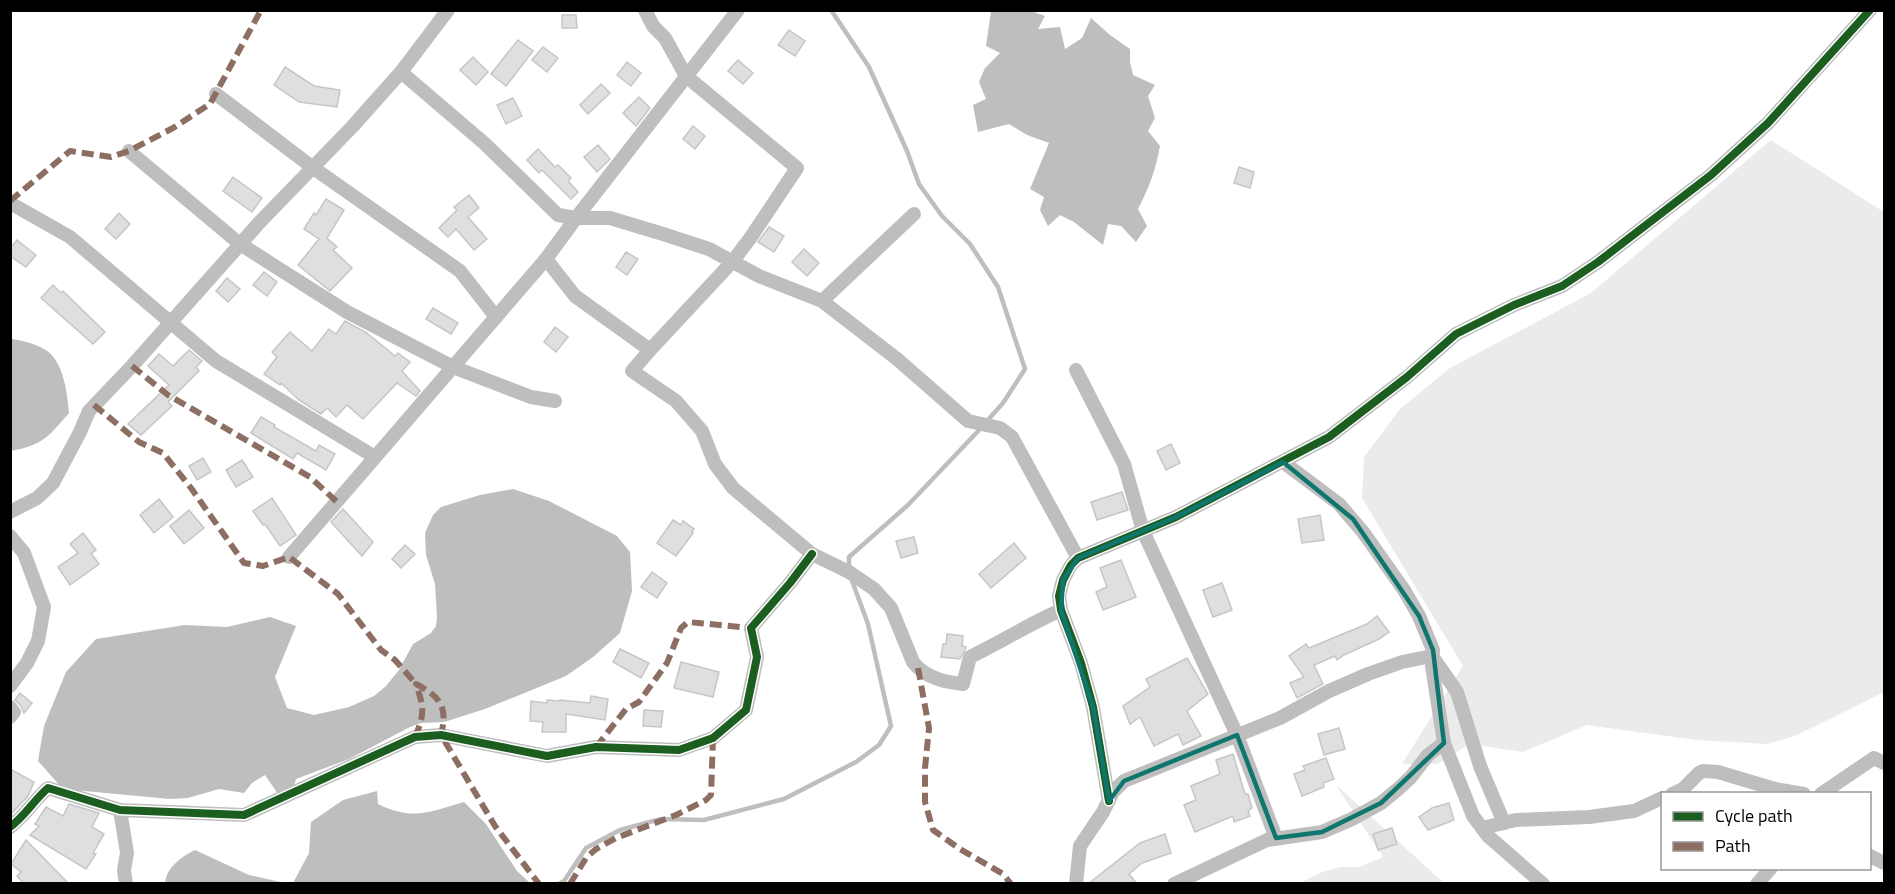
<svg xmlns="http://www.w3.org/2000/svg" width="1895" height="894" viewBox="0 0 1895 894" font-family="'Titillium Web',sans-serif">
  <style>
    .green { fill: #ebebeb }
    .water { fill: #bebebe }
    .lines { fill: none; stroke-linecap: round; stroke-linejoin: round }
    .stream { stroke: #bebebe; stroke-width: 4.5 }
    .building { fill: #dfdfdf; stroke: #c6c6c6; stroke-width: 1.5 }
    .street { stroke: #bebebe; stroke-width: 14 }
    .quiet { stroke: #8d6e63; stroke-width: 6; stroke-dasharray: 12 6; stroke-linecap: butt }
    .cycleway-casing { stroke: #fff; stroke-width: 11 }
    .cycleway { stroke: #1b5e20; stroke-width: 8 }
    .marked { fill: none; stroke: #0f766e; stroke-width: 4.5; stroke-linejoin: round }
  </style>
  <rect width="100%" height="100%" fill="#fff"/>
  <g class="green">
    <path d="M1771,140L1884,212V692L1797,735L1768,744L1696,740L1587,725L1523,752L1470,744L1437,764H1402L1463,666L1362,498L1364,457L1400,409L1450,368L1591,293Z"/>
    <path d="M1336,785L1444,883L1298,884L1322,872L1340,867H1359L1383,857Z"/>
  </g>
  <g class="water">
    <path d="M991,11H1031L1045,16L1038,29L1060,27L1065,49L1082,38L1091,18L1110,35L1130,49V62L1133,75L1155,85L1148,96L1155,118L1148,131L1160,146C1156,169 1149,188 1138,209L1147,226L1136,242L1121,226L1108,224L1103,245L1074,222L1060,215L1048,226L1040,210L1044,197L1030,189L1049,143L1027,135L1009,124L978,132L973,105L986,99L979,82L985,68L1000,53L986,46Z"/>
    <path d="M12,339C23,341 34,343 44,349C64,360 67,393 69,413C48,437 43,445 11,451L10,340Z"/>
    <path d="M513,489L549,501L617,536L630,552L632,591L620,633L593,657L566,676L485,709L444,722L421,723L410,727L349,759L296,779L292,792L280,797L265,775L252,783L244,793L219,789L188,798L170,799L63,789L38,761L44,726L66,672L96,639L185,625L227,627L270,617L296,626L275,677L287,708L314,715L349,707L374,696L386,686L399,670L413,644L431,633L436,626L437,617L435,584L426,555L425,533L433,515L441,507L480,495Z"/>
    <path d="M377,791L378,804C413,821 429,812 464,802L486,824L517,871L530,883H293L309,853L311,822L343,800Z"/>
    <path d="M195,850L249,875L285,883H165C167,867 181,857 195,850Z"/>
  </g>
  <g class="lines">
    <g class="stream">
      <path d="M831,10L869,67L907,151L919,184L942,216L970,244L998,287L1025,369L1003,403L987,421"/>
      <path d="M849,570V557L908,505L981,428"/>
      <path d="M559,884L564,881L586,848L620,830L661,819L704,820L784,799L856,762L879,745L891,726L868,624L851,578"/>
    </g>
  </g>
  <g class="building">
    <path d="M562,15H576L577,28H562Z"/>
    <path d="M789,30L805,41L795,56L778,45Z"/>
    <path d="M518,40L533,51L506,86L491,74Z"/>
    <path d="M543,47L558,58L547,72L532,60Z"/>
    <path d="M473,57L488,72L476,85L460,70Z"/>
    <path d="M738,60L753,73L743,84L728,71Z"/>
    <path d="M627,62L641,73L631,86L617,75Z"/>
    <path d="M285,67L314,86L340,90L337,107L299,102L274,85Z"/>
    <path d="M601,84L610,93L588,114L580,105Z"/>
    <path d="M639,97L650,108L636,126L623,113Z"/>
    <path d="M513,98L522,116L506,124L497,105Z"/>
    <path d="M693,126L705,136L695,149L683,139Z"/>
    <path d="M598,145L610,159L597,172L584,157Z"/>
    <path d="M538,149L555,167L558,165L571,178L568,181L578,192L571,199L542,170L539,173L527,160Z"/>
    <path d="M1239,167L1254,172L1250,188L1234,183Z"/>
    <path d="M233,177L262,198L252,212L223,191Z"/>
    <path d="M469,195L479,208L468,217L487,239L474,250L456,229L448,237L439,228L457,210L454,207Z"/>
    <path d="M326,199L344,210L327,238L337,247L333,250L352,268L330,291L298,265L319,239L304,229L314,213L316,215Z"/>
    <path d="M119,213L130,224L116,239L105,229Z"/>
    <path d="M769,227L784,236L774,252L758,242Z"/>
    <path d="M17,240L36,255L26,267L10,256V249Z"/>
    <path d="M804,249L819,263L807,276L792,262Z"/>
    <path d="M626,252L638,259L627,275L616,267Z"/>
    <path d="M264,272L277,282L267,296L253,285Z"/>
    <path d="M227,278L240,289L228,302L216,291Z"/>
    <path d="M53,285L61,293L63,291L105,332L93,344L41,298Z"/>
    <path d="M433,308L458,323L451,334L426,319Z"/>
    <path d="M345,321L367,333L395,356L398,353L410,362L402,371L420,391L416,396L397,383L363,419L347,405L336,417L327,408L321,414L299,400L281,383L280,385L264,374L277,357L272,352L290,332L312,351L329,329L336,334Z"/>
    <path d="M555,327L568,337L556,352L544,342Z"/>
    <path d="M189,350L202,361L196,367L199,371L168,402L172,406L141,435L128,424L169,385L148,366L159,354L173,366Z"/>
    <path d="M261,417L275,425L274,427L316,451L319,445L335,454L326,470L297,453L293,459L251,433Z"/>
    <path d="M1171,444L1180,463L1166,470L1157,451Z"/>
    <path d="M203,458L211,472L197,480L189,466Z"/>
    <path d="M242,460L253,477L236,487L226,470Z"/>
    <path d="M1122,492L1128,510L1097,520L1091,502Z"/>
    <path d="M272,498L296,535L280,546L265,524L263,525L253,511Z"/>
    <path d="M159,499L173,517L154,533L140,515Z"/>
    <path d="M343,509L373,542L362,556L331,522Z"/>
    <path d="M189,510L204,528L184,544L170,526Z"/>
    <path d="M1320,515L1324,540L1302,543L1298,519Z"/>
    <path d="M673,520L681,525L683,521L694,529L692,532L693,533L676,556L657,543Z"/>
    <path d="M83,533L96,550L91,553L99,564L70,585L58,567L78,553L70,544Z"/>
    <path d="M914,537L918,553L901,558L896,541Z"/>
    <path d="M1014,543L1026,558L991,588L979,574Z"/>
    <path d="M405,545L415,554L401,568L392,559Z"/>
    <path d="M1121,560L1136,597L1103,610L1096,592L1107,587L1100,568Z"/>
    <path d="M652,572L667,583L657,598L641,587Z"/>
    <path d="M1222,583L1232,610L1213,617L1203,590Z"/>
    <path d="M1377,616L1389,632L1379,639L1344,655L1337,660L1335,656L1314,665L1323,684L1297,698L1290,683L1304,677L1289,656L1306,644L1309,648L1367,624Z"/>
    <path d="M947,634L963,636L962,646L966,647L965,650L960,659L941,657L943,644H946Z"/>
    <path d="M620,649L649,663L641,678L613,662Z"/>
    <path d="M1187,658L1208,694L1187,711L1201,736L1183,745L1178,734L1154,746L1140,717L1130,724L1123,706L1150,687L1146,679Z"/>
    <path d="M681,662L719,672L713,697L674,688Z"/>
    <path d="M20,693L32,703L24,713L21,706L15,700Z"/>
    <path d="M591,696L608,699L605,720L566,714V732H542L543,722L530,721L531,701L547,703V700L560,701V700L590,703Z"/>
    <path d="M644,710L663,711L661,727L643,726Z"/>
    <path d="M1339,728L1345,749L1324,755L1318,734Z"/>
    <path d="M1233,754L1245,794H1248L1252,808L1248,811L1250,816L1234,822L1233,816L1195,832L1184,805L1196,800L1191,786L1220,774L1216,760Z"/>
    <path d="M1326,758L1334,779L1323,783L1324,787L1302,796L1294,774L1305,770L1303,766Z"/>
    <path d="M10,769L34,782L28,796L10,815Z"/>
    <path d="M1449,803L1454,820L1428,830L1419,817L1432,808Z"/>
    <path d="M69,804L99,813L92,827L104,834L93,853L96,854L86,869L30,835L39,826L35,824L46,807L63,816Z"/>
    <path d="M1392,828L1397,844L1378,850L1373,834Z"/>
    <path d="M1165,834L1171,853L1142,863L1129,874L1137,884H1088L1140,843Z"/>
    <path d="M26,840L69,884H24L17,876L21,872L11,864Z"/>
  </g>
  <g class="lines">
    <g class="street">
      <path d="M645,10L653,26L665,38L686,76L797,168L751,237L733,261L650,350"/>
      <path d="M401,72L484,143L558,215L576,218H610L663,234L709,249L759,276L822,301L897,359L968,421L1000,428L1012,437L1078,558"/>
      <path d="M216,94L312,167L460,271L496,317"/>
      <path d="M129,151L240,244L347,312L453,367L531,397L555,401"/>
      <path d="M10,203L70,237L216,361L375,457"/>
      <path d="M546,259L575,296L650,350L632,371L676,401L702,431L715,464L733,488L812,554L849,572L874,589L891,608L913,662C925,678 945,682 963,684L970,657C1001,642 1029,624 1061,610"/>
      <path d="M822,301L914,214"/>
      <path d="M1076,370L1124,464L1143,531L1237,735L1276,838"/>
      <path d="M1283,462L1339,504L1363,532L1404,590L1419,616L1433,650L1432,666L1444,743L1473,816L1488,836L1543,884"/>
      <path d="M10,512L37,498L53,483L80,432L89,411L132,366L259,223L352,127L401,72L448,10"/>
      <path d="M10,536L24,553L44,607L38,641L27,663L10,686"/>
      <path d="M289,557L546,259L576,218L738,10"/>
      <path d="M10,707L14,712L10,717"/>
      <path d="M1672,794L1683,789L1699,773L1703,771L1718,772L1775,789L1804,794"/>
      <path d="M1821,794L1874,758L1884,763"/>
      <path d="M1109,801L1093,707L1081,663L1061,610L1059,596L1063,580L1071,565L1078,558L1176,517L1329,437L1407,377L1456,334L1514,305L1562,286L1598,262L1711,175L1768,123L1870,10"/>
      <path d="M120,810L127,853L124,870L126,884"/>
      <path d="M10,827C25,816 34,800 48,788L120,810L244,815L415,737L441,735L547,756L596,747L679,750L713,738L746,710L757,657L751,628L790,583L812,554"/>
      <path d="M1482,828L1516,820L1589,817L1634,811L1662,798"/>
      <path d="M1870,856L1884,863"/>
      <path d="M1076,884L1080,846L1103,812L1113,792L1124,781L1280,718L1329,691L1368,674L1402,662L1432,656L1457,692L1480,766L1504,823"/>
      <path d="M1174,884L1267,840L1322,832L1352,819L1381,803L1398,789L1411,777L1428,755L1444,743"/>
      <path d="M1757,884L1771,868"/>
    </g>
    <g class="quiet">
      <path d="M10,201L70,151L111,157L129,151L173,128L210,104L261,10"/>
      <path d="M132,366L168,395L310,477L337,502"/>
      <path d="M94,405L139,442L163,453L191,488L244,563L263,566L289,557L338,594L381,650L395,660L416,684"/>
      <path d="M918,668L929,728L925,768V802L933,830L960,849L1003,874L1011,884"/>
      <path d="M415,737C425,714 424,707 416,684C441,697 448,707 441,735L495,826L539,884"/>
      <path d="M596,747L626,709L639,702L667,663L681,628L688,622L751,628"/>
      <path d="M570,884L586,858L596,849L616,838L676,815L706,800L711,795L713,738"/>
    </g>
    <defs>
      <g id="cycleway">
        <path d="M1109,801L1093,707L1081,663L1061,610L1059,596L1063,580L1071,565L1078,558L1176,517L1329,437L1407,377L1456,334L1514,305L1562,286L1598,262L1711,175L1768,123L1870,10"/>
        <path d="M10,827C25,816 34,800 48,788L120,810L244,815L415,737L441,735L547,756L596,747L679,750L713,738L746,710L757,657L751,628L790,583L812,554"/>
      </g>
    </defs>
    <use href="#cycleway" class="cycleway-casing"/>
    <use href="#cycleway" class="cycleway"/>
  </g>
  <path class="marked" d="M1283,462L1353,519L1419,616L1433,650L1444,743L1381,803L1322,832L1276,838L1237,735L1124,781L1109,801L1093,707L1061,610L1063,580L1078,558L1176,517Z"/>
  <rect width="1895" height="894" fill="none" stroke="#000000" stroke-width="24"/>
  <rect x="1661" y="792" width="210" height="78" fill="#ffffff" stroke="#999999" stroke-width="1.5"/>
  <rect x="1673" y="812" width="30" height="9" fill="#1b5e20" stroke="#999999" stroke-width="1.5"/>
  <text x="1715" y="822" font-size="18" fill="#000000">Cycle path</text>
  <rect x="1673" y="842" width="30" height="9" fill="#8d6e63" stroke="#999999" stroke-width="1.5"/>
  <text x="1715" y="852" font-size="18" fill="#000000">Path</text>
</svg>
